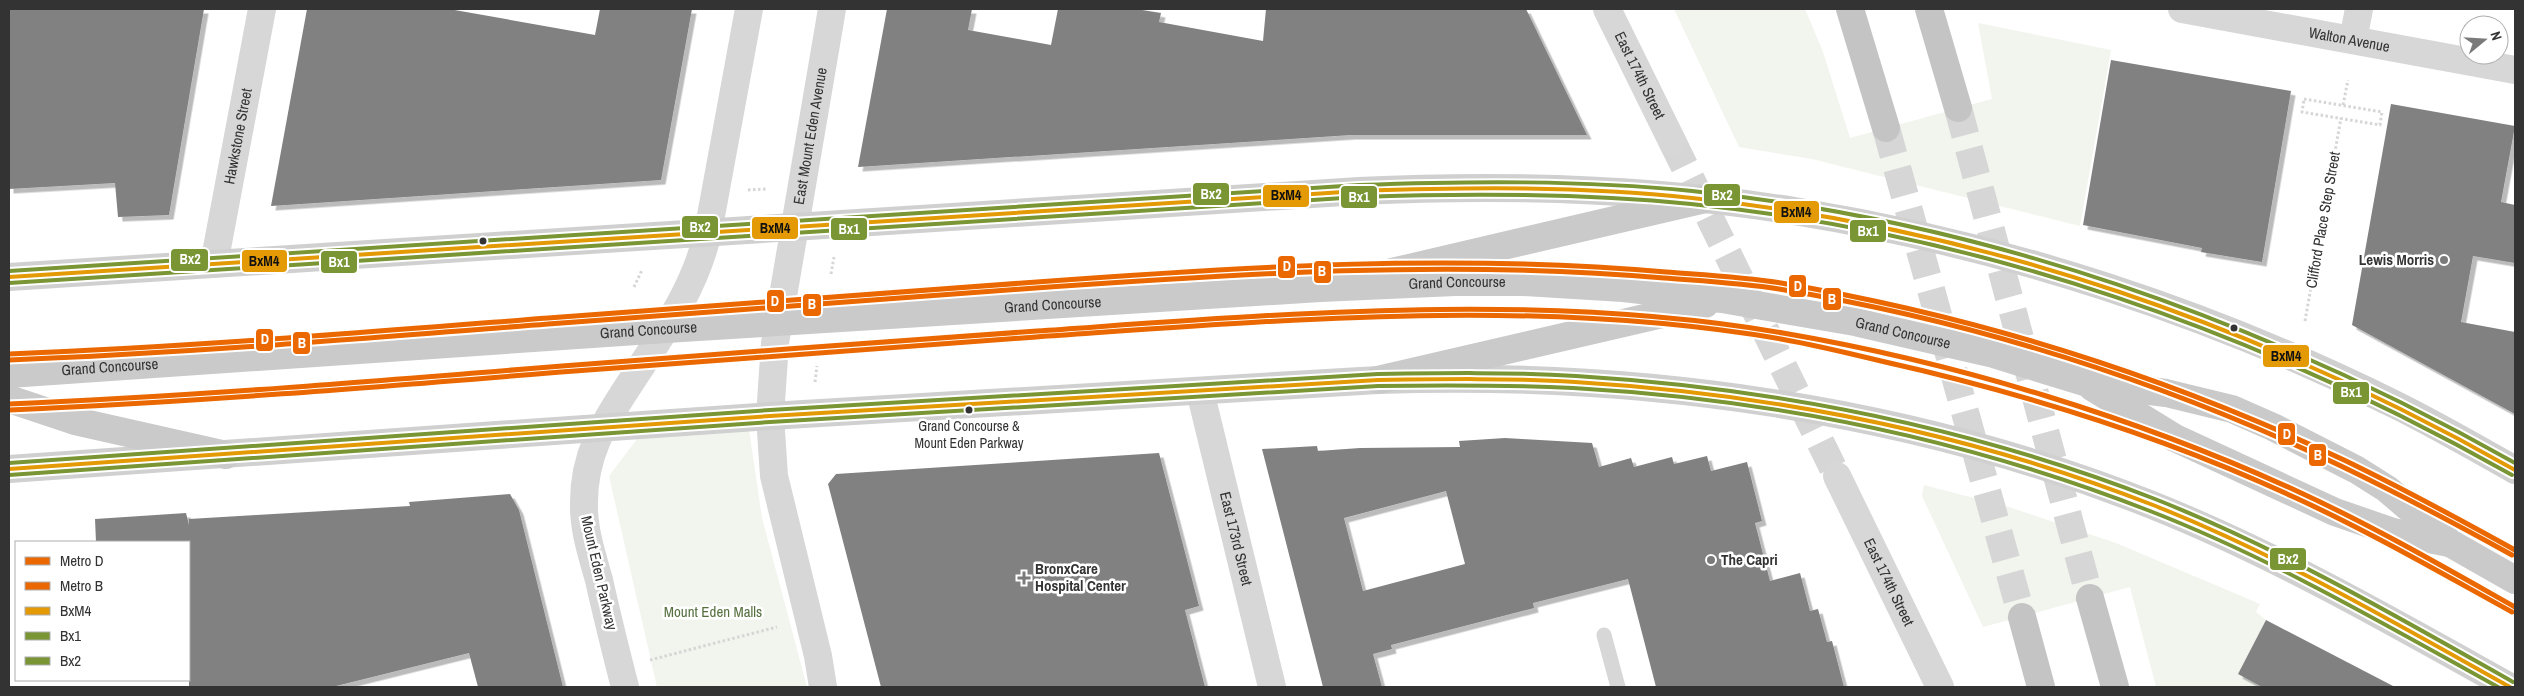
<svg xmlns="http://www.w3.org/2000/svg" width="2524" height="696" viewBox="0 0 2524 696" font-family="'Archivo Narrow',sans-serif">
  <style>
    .green { fill: #f1f5ed }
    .building { fill: #818181; fill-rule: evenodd; filter: url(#shadow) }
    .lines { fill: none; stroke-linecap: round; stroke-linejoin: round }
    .street-tunnel { stroke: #d6d6d6; stroke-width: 28; stroke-dasharray: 28 14; stroke-linecap: butt }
    .highway-tunnel { stroke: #d6d6d6; stroke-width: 28; stroke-dasharray: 28 14; stroke-linecap: butt }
    .path { stroke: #d6d6d6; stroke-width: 3; stroke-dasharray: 2.5 2.5; stroke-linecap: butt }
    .lane { stroke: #d7d7d7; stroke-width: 15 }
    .street { stroke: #d7d7d7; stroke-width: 28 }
    .secondary { stroke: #d0d0d0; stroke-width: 28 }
    .primary { stroke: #cacaca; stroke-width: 28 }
    .highway { stroke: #c4c4c4; stroke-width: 28 }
    .bus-1-casing { stroke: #fff; stroke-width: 8 }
    .bus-2-casing { stroke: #fff; stroke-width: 8 }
    .bus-3-casing { stroke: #fff; stroke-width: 8 }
    .bus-1 { stroke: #e39a05; stroke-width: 4 }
    .bus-2 { stroke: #799534; stroke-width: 4 }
    .bus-3 { stroke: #799534; stroke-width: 4 }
    .metro-1-casing { stroke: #fff; stroke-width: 9 }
    .metro-2-casing { stroke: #fff; stroke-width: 9 }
    .metro-1 { stroke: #eb6800; stroke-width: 5 }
    .metro-2 { stroke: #eb6800; stroke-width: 5 }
    .bus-dot { fill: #333; stroke: #fff; stroke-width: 2 }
    .poi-dot { fill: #7a7a7a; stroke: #fff; stroke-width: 2 }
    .labels { text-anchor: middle; stroke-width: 5; stroke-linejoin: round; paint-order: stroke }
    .bus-label { font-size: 14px; fill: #333; stroke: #fff }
    .street-label { font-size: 15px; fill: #333; stroke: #fff }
    .poi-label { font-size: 15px; font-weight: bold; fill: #333; stroke: #fff; text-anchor: start }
    .park-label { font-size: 15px; fill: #56703f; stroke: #fff }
    .line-badge { stroke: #fff; stroke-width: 2 }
    .badge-label { font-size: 14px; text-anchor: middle; font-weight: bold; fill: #fff }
    .pale-badge-label { font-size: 14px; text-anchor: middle; font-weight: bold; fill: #111 }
  </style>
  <defs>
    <filter id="shadow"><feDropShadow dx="4.5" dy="4.5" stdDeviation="0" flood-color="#0004"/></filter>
  </defs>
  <rect width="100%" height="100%" fill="#fff"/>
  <g class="green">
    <path d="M1674,9H1805L1823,52L1850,138L1992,99L1978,23L2111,50L2080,226L1812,159L1739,147Z"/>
    <path d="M749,430L762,518L807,687H657L609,476L637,439Z"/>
    <path d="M1924,485L2012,508L2116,543L2260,604L2256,612L2266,620L2238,674L2262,687H2156L2130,587L1983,627L1922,496Z"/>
  </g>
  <g class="building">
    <path d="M9,9H204L169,215L118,217L115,183L9,189Z"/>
    <path d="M307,9H449L595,35L600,9H692L661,180L271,206Z"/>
    <path d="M887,9H972L968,30L1051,45L1058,9H1136L1161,13L1159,22L1263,41L1266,9H1526L1587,135H1351L858,167Z"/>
    <path d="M2111,60L2291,91L2262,262L2201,252L2202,248L2083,225Z"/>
    <path d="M2391,104L2515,126L2501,202L2515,205V263L2473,256L2461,322L2515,332V414L2352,325Z"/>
    <path d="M1505,438L1592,443L1599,467L1631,458L1634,467L1672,457L1674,464L1707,456L1711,471L1747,462L1762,521L1755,523L1770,581L1800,573L1810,611L1818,609L1827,642L1832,641L1844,687H1656L1628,579L1533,603L1534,608L1391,645L1392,649L1373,654L1382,687H1323L1262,449L1317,446L1318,451L1360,448L1460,447L1459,441ZM1446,491L1465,564L1363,591L1344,518Z"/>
    <path d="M1159,453L1199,606L1185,610L1205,687H881L828,484L836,474Z"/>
    <path d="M510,494L519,510L563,687H478L469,653L332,687H189V542H96L95,519L186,513L189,525V519L410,506L409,502Z"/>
    <path d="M2266,620L2395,687H2262L2238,674Z"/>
  </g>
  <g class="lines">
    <path class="street-tunnel" d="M1672,141L1837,476"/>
    <g class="highway-tunnel">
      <path d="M1958,108L2090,598"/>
      <path d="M1886,128L2022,617"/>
    </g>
    <g class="path">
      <path d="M2304,99L2382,112L2380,125L2302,112Z"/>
      <path d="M2343,105L2348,80"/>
      <path d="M748,190L767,189"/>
      <path d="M831,274L834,257"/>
      <path d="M634,287L642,270"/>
      <path d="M2305,321L2341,118"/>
      <path d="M815,382L817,366"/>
      <path d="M650,660L777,627"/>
    </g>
    <path class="lane" d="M1604,635L1618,687"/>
    <g class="street">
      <path id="s1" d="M1607,9L1672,141"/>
      <path id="s2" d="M2182,9L2515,70"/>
      <path d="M2353,40L2359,9"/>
      <path id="s3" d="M214,264L262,9"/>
      <path id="s4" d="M1200,391L1272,687"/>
      <path id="s5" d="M1837,476L1940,687"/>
      <path d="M625,687C616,652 607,616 599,580C592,555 583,528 584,502C584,447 610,415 638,371C667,327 696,285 708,232L749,9"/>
      <path id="s6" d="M823,687L818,656L774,476L770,416L775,343L832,9"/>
    </g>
    <g class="secondary">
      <path d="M9,277L1359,191C1506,184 1655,188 1800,212C2007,246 2211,313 2398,406C2438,426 2476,448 2515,470"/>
      <path d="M9,469L770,416L1378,380C1639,371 1908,408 2152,505C2277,555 2393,622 2510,687"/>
    </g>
    <g class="primary">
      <path d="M1392,272L1705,199"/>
      <path id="s7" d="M9,374L666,329L1320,288L1455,282H1523L1623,288L1722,299L1855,322L1990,353L2087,383L2166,393L2232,409L2273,427L2357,470L2387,489L2450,543L2515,580"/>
      <path d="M1378,380L1705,304"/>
      <path d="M2092,387L2175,438L2335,512L2393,532L2449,543"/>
      <path d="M9,399L75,421L226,455"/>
    </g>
    <g class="highway">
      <path d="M1850,9L1886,128"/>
      <path d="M1929,9L1958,108"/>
      <path d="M2090,598L2115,687"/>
      <path d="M2022,617L2041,687"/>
    </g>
    <defs>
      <g id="bus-1">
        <path d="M9,277L1359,191C1470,187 1581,186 1692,198C1983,228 2261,326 2515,470"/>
        <path d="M9,469L770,416L1378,380C1444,379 1510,378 1575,382C1772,394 1969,433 2153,505C2277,554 2393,622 2510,687"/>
      </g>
      <g id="bus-2">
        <path d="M9,283L1359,197C1470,193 1581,193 1691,204C1982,234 2259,332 2512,475"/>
        <path d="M9,475L770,422L1378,386C1443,385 1508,385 1573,388C1770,399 1966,439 2150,511C2271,558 2384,624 2498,687"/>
      </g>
      <g id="bus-3">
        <path d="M9,271L1359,185C1470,181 1581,180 1692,191C1983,221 2262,320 2515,463"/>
        <path d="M9,463L770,410L1378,374C1444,373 1510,372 1576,376C1773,388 1970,427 2155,499C2279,548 2396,616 2513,682"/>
      </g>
    </defs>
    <use href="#bus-1" class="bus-1-casing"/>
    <use href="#bus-2" class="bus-2-casing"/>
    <use href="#bus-3" class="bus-3-casing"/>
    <use href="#bus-1" class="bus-1"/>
    <use href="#bus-2" class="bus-2"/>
    <use href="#bus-3" class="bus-3"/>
    <defs>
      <g id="metro-1">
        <path d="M9,354C189,347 369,332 548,318C707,306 865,294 1023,283C1237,267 1452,253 1666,272C1704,275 1743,277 1781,283C1975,316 2166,376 2344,460C2402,488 2459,519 2515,550"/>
        <path d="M9,404C194,396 378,381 562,366C720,354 879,342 1037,331C1284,314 1538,291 1783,333C1958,363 2138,418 2299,492C2373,526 2444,567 2515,607"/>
      </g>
      <g id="metro-2">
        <path d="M9,360C189,353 368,338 548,324C706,312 864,301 1022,289C1235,274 1450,259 1664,278C1702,281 1741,283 1779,289C1973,321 2164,382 2341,466C2399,494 2456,524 2512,555"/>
        <path d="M9,410C194,402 377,387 561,372C720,360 878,348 1036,337C1283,320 1536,297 1781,339C1815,345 1848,353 1881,361C2024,393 2163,436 2296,498C2370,532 2441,573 2512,612"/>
      </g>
    </defs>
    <use href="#metro-1" class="metro-1-casing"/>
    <use href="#metro-2" class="metro-2-casing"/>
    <use href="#metro-1" class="metro-1"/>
    <use href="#metro-2" class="metro-2"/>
  </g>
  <g class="bus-dot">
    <circle cx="483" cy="241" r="4.5"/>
    <circle cx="2234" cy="328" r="4.5"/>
    <circle cx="969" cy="410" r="4.5"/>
  </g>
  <g class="poi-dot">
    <circle cx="2444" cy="260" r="5"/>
    <circle cx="1711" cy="560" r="5"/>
    <path d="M1021.5 570.5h5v5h5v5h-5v5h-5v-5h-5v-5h5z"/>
  </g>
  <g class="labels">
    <g class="bus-label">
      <text x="969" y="431">Grand Concourse &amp;<tspan x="969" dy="17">Mount Eden Parkway</tspan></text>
    </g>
    <g class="street-label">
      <text dy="5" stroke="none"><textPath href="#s2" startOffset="170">Walton Avenue</textPath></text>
      <text dy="5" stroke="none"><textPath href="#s1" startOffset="74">East 174th Street</textPath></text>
      <text dy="5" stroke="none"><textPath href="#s3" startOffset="130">Hawkstone Street</textPath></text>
      <text dy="5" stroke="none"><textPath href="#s6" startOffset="560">East Mount Eden Avenue</textPath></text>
      <text transform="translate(2323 220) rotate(-80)" y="5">Clifford Place Step Street</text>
      <text dy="5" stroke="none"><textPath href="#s7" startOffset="1451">Grand Concourse</textPath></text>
      <text dy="5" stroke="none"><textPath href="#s7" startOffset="1046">Grand Concourse</textPath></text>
      <text dy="5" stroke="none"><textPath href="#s7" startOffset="641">Grand Concourse</textPath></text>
      <text dy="5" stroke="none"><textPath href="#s7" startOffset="1901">Grand Concourse</textPath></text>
      <text dy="5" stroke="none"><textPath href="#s7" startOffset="101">Grand Concourse</textPath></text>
      <text dy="5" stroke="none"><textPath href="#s4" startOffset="152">East 173rd Street</textPath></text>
      <text transform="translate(599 573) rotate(77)" y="5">Mount Eden Parkway</text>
      <text dy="5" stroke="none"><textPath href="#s5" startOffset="118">East 174th Street</textPath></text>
    </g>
    <g class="poi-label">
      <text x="2434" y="265" text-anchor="end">Lewis Morris</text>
      <text x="1721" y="565">The Capri</text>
      <text x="1035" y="574">BronxCare<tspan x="1035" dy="17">Hospital Center</tspan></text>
    </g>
    <g class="park-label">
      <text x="713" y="617">Mount Eden Malls</text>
    </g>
  </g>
  <g class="line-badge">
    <rect x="1192" y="182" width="38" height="24" rx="5" fill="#799534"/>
    <rect x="1703" y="183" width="38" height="24" rx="5" fill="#799534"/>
    <rect x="1262" y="184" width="48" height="24" rx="5" fill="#e39a05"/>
    <rect x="1340" y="185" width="38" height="24" rx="5" fill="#799534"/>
    <rect x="1773" y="200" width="47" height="24" rx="5" fill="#e39a05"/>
    <rect x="681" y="215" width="38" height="24" rx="5" fill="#799534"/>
    <rect x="751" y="216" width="48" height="24" rx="5" fill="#e39a05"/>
    <rect x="830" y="217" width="38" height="24" rx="5" fill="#799534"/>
    <rect x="1849" y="219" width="38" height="24" rx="5" fill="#799534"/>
    <rect x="170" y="248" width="39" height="24" rx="5" fill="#799534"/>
    <rect x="241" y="249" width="47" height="24" rx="5" fill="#e39a05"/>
    <rect x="320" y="250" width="38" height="24" rx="5" fill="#799534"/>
    <rect x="1277" y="255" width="19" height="24" rx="5" fill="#eb6800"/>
    <rect x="1313" y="260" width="19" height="24" rx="5" fill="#eb6800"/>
    <rect x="1788" y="274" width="19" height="24" rx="5" fill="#eb6800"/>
    <rect x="1822" y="287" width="20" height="24" rx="5" fill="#eb6800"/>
    <rect x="766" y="289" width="19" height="24" rx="5" fill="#eb6800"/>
    <rect x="802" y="293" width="20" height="24" rx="5" fill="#eb6800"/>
    <rect x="255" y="328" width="19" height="24" rx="5" fill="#eb6800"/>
    <rect x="292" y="331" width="19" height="24" rx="5" fill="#eb6800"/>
    <rect x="2262" y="344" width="48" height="24" rx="5" fill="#e39a05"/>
    <rect x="2332" y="381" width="38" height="24" rx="5" fill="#799534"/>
    <rect x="2277" y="422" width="19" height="24" rx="5" fill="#eb6800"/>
    <rect x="2308" y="443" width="19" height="24" rx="5" fill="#eb6800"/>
    <rect x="2269" y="547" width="38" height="24" rx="5" fill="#799534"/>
  </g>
  <g class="badge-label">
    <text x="1211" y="199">Bx2</text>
    <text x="1722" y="200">Bx2</text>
    <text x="1359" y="202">Bx1</text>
    <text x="700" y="232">Bx2</text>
    <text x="849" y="234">Bx1</text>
    <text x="1868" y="236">Bx1</text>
    <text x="190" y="264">Bx2</text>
    <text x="339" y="267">Bx1</text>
    <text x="1287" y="271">D</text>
    <text x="1322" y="276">B</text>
    <text x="1798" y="291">D</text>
    <text x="1832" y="304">B</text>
    <text x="775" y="306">D</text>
    <text x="812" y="309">B</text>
    <text x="265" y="344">D</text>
    <text x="302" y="348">B</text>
    <text x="2351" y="397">Bx1</text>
    <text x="2287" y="439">D</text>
    <text x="2318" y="460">B</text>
    <text x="2288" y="564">Bx2</text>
  </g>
  <g class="pale-badge-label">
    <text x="1286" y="200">BxM4</text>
    <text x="1796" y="217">BxM4</text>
    <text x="775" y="233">BxM4</text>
    <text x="264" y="266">BxM4</text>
    <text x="2286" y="361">BxM4</text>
  </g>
  <rect width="2524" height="696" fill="none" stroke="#333333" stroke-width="20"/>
  <rect x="15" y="541" width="175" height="140" fill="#ffffff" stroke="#adadad"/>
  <rect x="25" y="557" width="25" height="8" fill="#eb6800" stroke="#adadad"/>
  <text x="60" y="566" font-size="15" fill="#333333">Metro D</text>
  <rect x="25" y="582" width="25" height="8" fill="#eb6800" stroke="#adadad"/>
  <text x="60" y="591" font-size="15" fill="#333333">Metro B</text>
  <rect x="25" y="607" width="25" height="8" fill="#e39a05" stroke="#adadad"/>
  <text x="60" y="616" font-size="15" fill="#333333">BxM4</text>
  <rect x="25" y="632" width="25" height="8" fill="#799534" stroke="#adadad"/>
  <text x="60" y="641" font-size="15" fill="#333333">Bx1</text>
  <rect x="25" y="657" width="25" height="8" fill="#799534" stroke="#adadad"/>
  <text x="60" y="666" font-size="15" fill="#333333">Bx2</text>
  <g transform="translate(2484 40) rotate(72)"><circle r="24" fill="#ffffff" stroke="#adadad"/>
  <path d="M0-4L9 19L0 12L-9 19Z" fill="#7a7a7a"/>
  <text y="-8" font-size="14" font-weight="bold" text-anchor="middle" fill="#333333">N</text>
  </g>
</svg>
